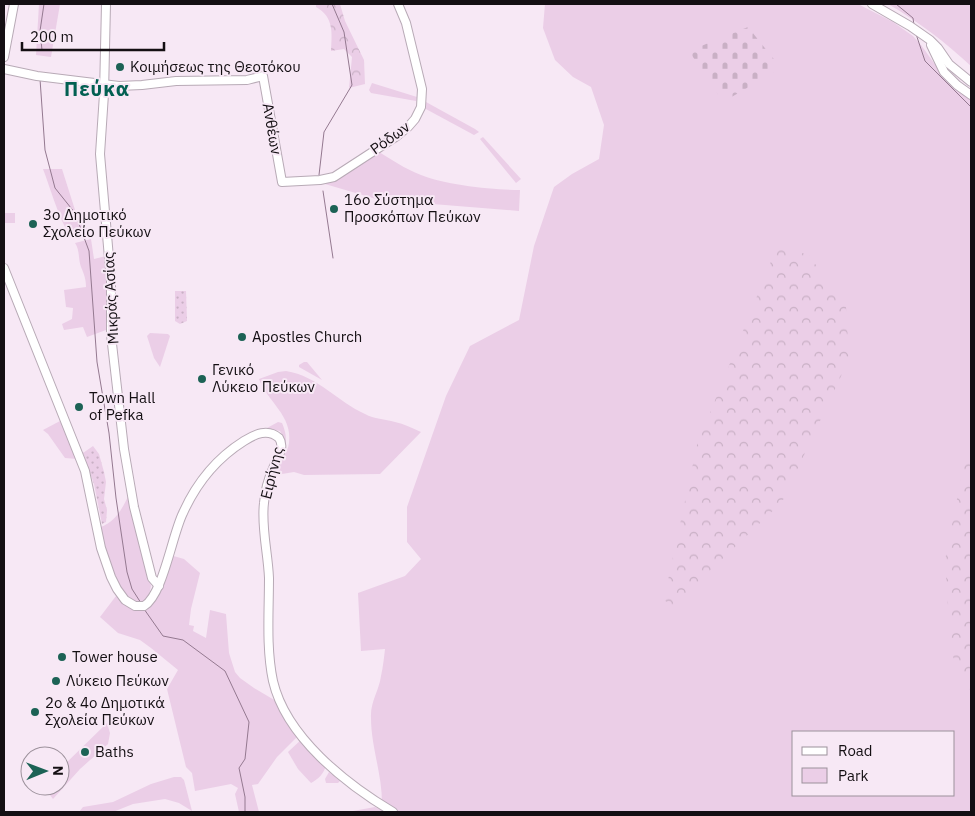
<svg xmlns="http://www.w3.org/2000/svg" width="975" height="816" viewBox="0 0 975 816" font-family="'IBM Plex Sans',sans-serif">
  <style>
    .green { fill: #ebcee7; fill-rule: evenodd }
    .forest { fill: url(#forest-crowns) }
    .cemetery { fill: url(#cemetery-stones) }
    .park { fill: url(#park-dots) }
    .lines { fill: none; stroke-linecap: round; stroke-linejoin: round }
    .stream { stroke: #947990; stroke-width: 1 }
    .secondary-casing { stroke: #b8aab6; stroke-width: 10 }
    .secondary { stroke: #fff; stroke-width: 8 }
    .poi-dot { fill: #1c6255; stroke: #f7e8f5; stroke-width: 2 }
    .labels { text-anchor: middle; stroke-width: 4; stroke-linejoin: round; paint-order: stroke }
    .poi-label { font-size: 15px; fill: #140f13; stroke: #f7e8f5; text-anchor: start }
    .street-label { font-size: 15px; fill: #140f13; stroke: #f7e8f5 }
    .district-label { font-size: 20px; font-weight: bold; letter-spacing: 1px; fill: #026052; stroke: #f7e8f5 }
  </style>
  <defs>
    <pattern id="forest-crowns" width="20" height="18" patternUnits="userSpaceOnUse" patternTransform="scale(1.25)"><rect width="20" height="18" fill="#ebcee7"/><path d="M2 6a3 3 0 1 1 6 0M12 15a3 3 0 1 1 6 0" fill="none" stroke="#c9b0c5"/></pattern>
    <pattern id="cemetery-stones" width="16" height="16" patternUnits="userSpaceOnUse" patternTransform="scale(1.25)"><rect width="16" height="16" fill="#ebcee7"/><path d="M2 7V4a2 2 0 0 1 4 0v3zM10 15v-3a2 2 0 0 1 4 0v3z" fill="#c9b0c5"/></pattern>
    <pattern id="park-dots" width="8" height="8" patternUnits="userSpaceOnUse" patternTransform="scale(1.25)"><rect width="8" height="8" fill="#ebcee7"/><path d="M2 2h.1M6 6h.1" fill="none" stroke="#c9b0c5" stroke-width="1.8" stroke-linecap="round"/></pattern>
  </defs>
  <rect width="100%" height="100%" fill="#f7e8f5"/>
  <g class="green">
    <path d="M39,4H60L51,57L36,55Z"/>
    <path d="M545,4H858L893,22L913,36L921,45L939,70L971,96V812H399L382,803C382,774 371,746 371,718C370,702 379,691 381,676C383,667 384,658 385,649L361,651L358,593L405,576L421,559L407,542V507L446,396L470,346L519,320L534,246L554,187L572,174L599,159L604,125L591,87L573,77L555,60L543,28ZM794,732H954V795H794Z"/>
    <path d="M888,4H971V66C945,42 919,22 888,4Z"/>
    <path d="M372,83L417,97L416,101L371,93L369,90Z"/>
    <path d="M426,102L475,129L479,132L474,135L424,108Z"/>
    <path d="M483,137L521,179L516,183L480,139Z"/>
    <path d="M377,151C391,159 405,169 421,175C444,185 495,190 520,190L519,211L420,203L392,195L376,199L325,184V183L332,181Z"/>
    <path d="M43,169H62L75,210L91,235C85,236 76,239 71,235C62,229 48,181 43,169Z"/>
    <rect x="4" y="213" width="11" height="10"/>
    <path d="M91,239L94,259L106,256L108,300L106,330L87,337L83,327L64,330L62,324L72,319L73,308L66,307L64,290L86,287C86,279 84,274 81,267C78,259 80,250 75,243Z"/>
    <path d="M150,333L168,334L170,336L160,367L154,358L147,336Z"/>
    <path d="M304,362H307L322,380L299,367V365Z"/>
    <path d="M286,371C318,376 338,402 365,414C374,419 385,419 395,422C404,424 412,428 421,432L380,474L304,475L294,472L276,475C276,463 288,454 289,443C293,416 267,401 259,379L278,372Z"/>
    <path d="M60,421L77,459L65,458L48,434L43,430Z"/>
    <path d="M278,422L282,423C285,430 288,440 284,447V439L280,431L267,428Z"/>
    <path d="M129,494L151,586L149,595L143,603C115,605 105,547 101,527C115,522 123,508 129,494Z"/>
    <path d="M170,555L184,559L200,573L191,609L189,625L194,626L193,631L206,638L210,610L226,614L229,653L235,672L240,678L254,688L276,701L299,735L277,757L258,784L252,785L259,812H239L235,794L238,788L231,784L195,791L192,773L186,767L167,689L178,670L151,648L140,640L118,633L100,617L116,596L134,610C161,613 165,574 170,555Z"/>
    <path d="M107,723L110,733L108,744L80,769L53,799L43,786H60V769Z"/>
    <path d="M302,739L326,765C324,774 318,779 311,783L298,769L288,752Z"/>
    <path d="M329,772L340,781L338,783H326L325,779Z"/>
    <path d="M174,777H181L184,780L192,811L179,803L165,799L133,804L113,812H79L83,807L113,802L151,784Z"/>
    <path d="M375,807L386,812H351L353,811Z"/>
  </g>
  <g class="forest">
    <path d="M316,4H340L345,21L364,60L365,84L349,88L352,57L344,49L331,51C332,33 334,17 316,7Z"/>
    <path d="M776,249L808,254L846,307L849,359L782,502L671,608L664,599L697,445Z"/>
    <path d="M967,449L971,450V692L951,653L945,560Z"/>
  </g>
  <path class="cemetery" d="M748,27L781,68L723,102L689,51Z"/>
  <g class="park">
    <path d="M175,291H186L187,321L180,324L175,321Z"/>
    <path d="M93,446L99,454L104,472L106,482L104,499L107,510L106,522L102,524L94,484L83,453Z"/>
  </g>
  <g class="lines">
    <g class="stream">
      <path d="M896,4L913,18L914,25"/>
      <path d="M916,34L925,61L971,107"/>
      <path d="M42,50L40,31L44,4"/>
      <path d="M40,79L45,150L55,188L75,213L89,251L97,362L109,433L116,498L127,572L132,589L141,603"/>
      <path d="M319,175L324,132L352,85L344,32L332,4"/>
      <path d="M323,191L333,258"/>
      <path d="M144,609L163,636L183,640L225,671L249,722L245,759L239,768L245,797V812"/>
    </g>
    <defs>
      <g id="secondary">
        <path d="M106,4L104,94L100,154L111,281V335L124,449L134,507L152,578L159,586"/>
        <path d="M872,4L910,26L930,40L938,48L949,64L971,82"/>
        <path d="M931,45L944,72L957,85L971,95"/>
        <path d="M4,57L14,4"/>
        <path d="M4,69L37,76L119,86L142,85L176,81L247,80L263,76L282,182L320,180L334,177L397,136L408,127L415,119L421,107L422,89L406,23L398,4"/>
        <path d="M4,268L85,471L101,548L111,577L117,589L125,600L135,606H144C163,595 172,535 183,513C196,484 217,458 244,441C255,434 268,428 279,438C281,441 282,444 281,449C280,455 276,460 274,466C269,477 265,490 264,503C261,527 268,553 269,578C269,612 266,648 273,681C286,737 346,784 393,812"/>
      </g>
    </defs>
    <use href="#secondary" class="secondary-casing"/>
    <use href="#secondary" class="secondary"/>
  </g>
  <g class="poi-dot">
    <circle cx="120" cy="67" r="5"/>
    <circle cx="334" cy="209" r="5"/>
    <circle cx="33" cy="224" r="5"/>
    <circle cx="242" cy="337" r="5"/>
    <circle cx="202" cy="379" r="5"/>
    <circle cx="79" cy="407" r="5"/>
    <circle cx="62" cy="657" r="5"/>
    <circle cx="56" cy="681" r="5"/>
    <circle cx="35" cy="712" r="5"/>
    <circle cx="85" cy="752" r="5"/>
  </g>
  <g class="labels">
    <g class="poi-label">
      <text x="130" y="72">Κοιμήσεως της Θεοτόκου</text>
      <text x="344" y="205">16ο Σύστημα<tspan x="344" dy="17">Προσκόπων Πεύκων</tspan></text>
      <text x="43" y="220">3ο Δημοτικό<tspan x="43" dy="17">Σχολείο Πεύκων</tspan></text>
      <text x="252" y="342">Apostles Church</text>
      <text x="212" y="375">Γενικό<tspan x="212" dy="17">Λύκειο Πεύκων</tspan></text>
      <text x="89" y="403">Town Hall<tspan x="89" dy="17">of Pefka</tspan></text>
      <text x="72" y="662">Tower house</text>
      <text x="66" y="686">Λύκειο Πεύκων</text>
      <text x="45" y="708">2ο &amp; 4ο Δημοτικά<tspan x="45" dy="17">Σχολεία Πεύκων</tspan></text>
      <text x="95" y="757">Baths</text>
    </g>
    <g class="street-label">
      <text transform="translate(272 129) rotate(80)" y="5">Ανθέων</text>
      <text transform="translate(390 138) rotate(-36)" y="5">Ρόδων</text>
      <text transform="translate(111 298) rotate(-93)" y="5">Μικράς Ασίας</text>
      <text transform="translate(272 473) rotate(-76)" y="5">Ειρήνης</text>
    </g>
    <g class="district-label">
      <text x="97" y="96">Πεύκα</text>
    </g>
  </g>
  <rect width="975" height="816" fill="none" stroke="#140f13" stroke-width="10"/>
  <rect x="792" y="731" width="162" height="65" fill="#f7e8f5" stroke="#9c919b"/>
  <rect x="802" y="747" width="25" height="8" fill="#ffffff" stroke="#9c919b"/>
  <text x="838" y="756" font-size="15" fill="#140f13">Road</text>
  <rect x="802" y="768" width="25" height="15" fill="#ebcee7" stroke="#9c919b"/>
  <text x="838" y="781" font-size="15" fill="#140f13">Park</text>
  <g transform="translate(45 771) rotate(89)"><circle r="24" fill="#f7e8f5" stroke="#9c919b"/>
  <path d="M0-4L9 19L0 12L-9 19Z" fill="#1c6255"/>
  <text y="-8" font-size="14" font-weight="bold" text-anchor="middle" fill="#140f13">N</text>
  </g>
  <path d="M22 42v8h142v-8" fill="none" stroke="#140f13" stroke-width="2.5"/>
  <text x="30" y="42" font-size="15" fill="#140f13" stroke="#f7e8f5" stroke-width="4" paint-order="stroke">200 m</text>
</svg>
